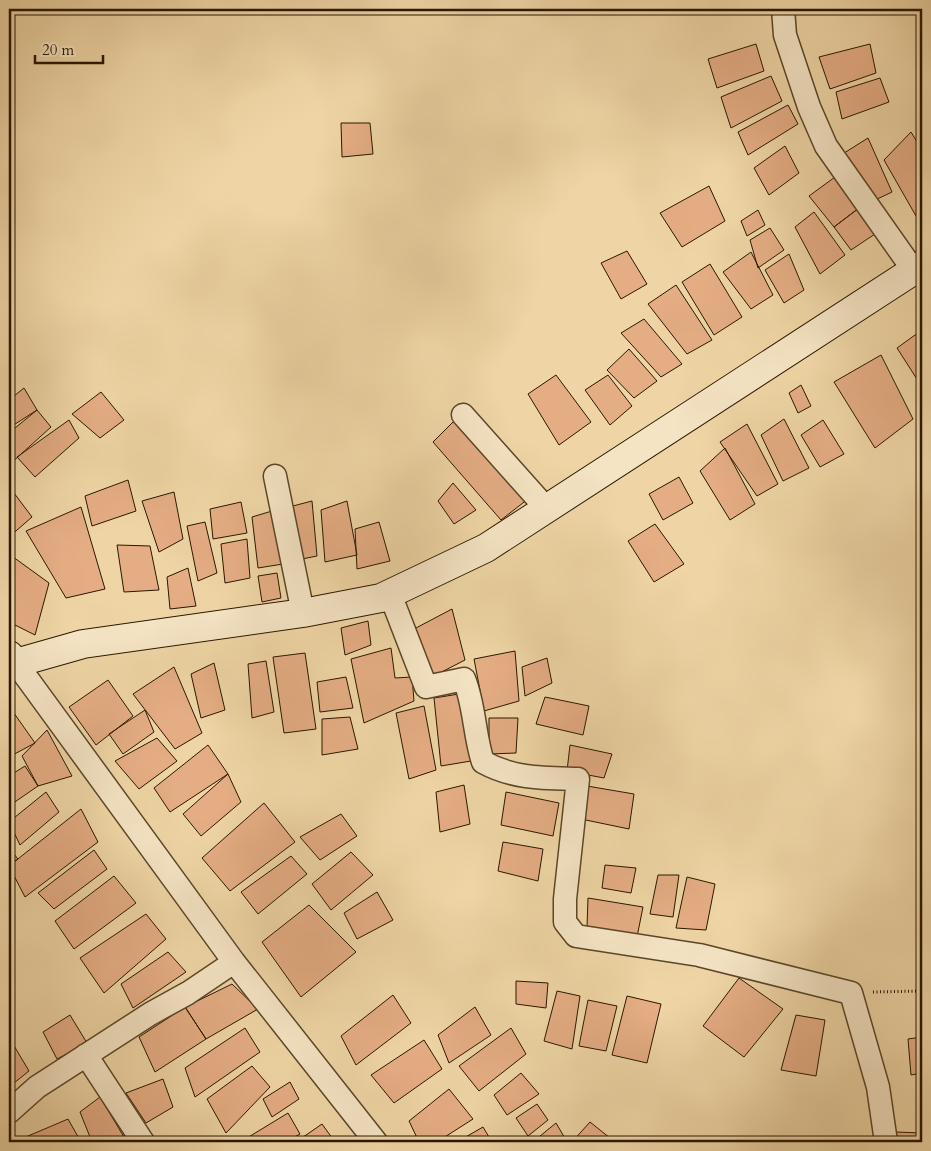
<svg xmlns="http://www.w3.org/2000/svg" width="931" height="1151" viewBox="0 0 931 1151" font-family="Cardo,serif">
  <rect width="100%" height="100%" fill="#efd5a5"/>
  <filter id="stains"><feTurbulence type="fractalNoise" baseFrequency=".004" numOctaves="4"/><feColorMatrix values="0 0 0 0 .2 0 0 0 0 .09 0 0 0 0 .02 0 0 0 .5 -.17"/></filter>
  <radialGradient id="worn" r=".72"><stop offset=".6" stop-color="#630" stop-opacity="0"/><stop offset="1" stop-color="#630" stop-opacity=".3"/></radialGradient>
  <path fill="#e5ad84" stroke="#2a1700" d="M756 44 764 71 717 88 708 59Z
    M870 44 876 73 830 89 819 57Z
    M771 76 782 101 731 128 721 97Z
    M880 78 889 102 842 119 836 92Z
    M788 105 798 124 748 155 738 132Z
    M341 123H370L373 154 342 157Z
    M911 132 922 150V210L916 216 884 160Z
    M868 138 892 192 873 201 841 155Z
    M785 146 799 173 769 195 754 168Z
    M835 177 859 208 834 227 809 196Z
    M709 186 725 221 682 247 660 213Z
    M859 208 875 234 851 250 834 227Z
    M758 210 765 225 747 236 741 221Z
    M814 212 845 255 820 274 795 227Z
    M770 228 784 250 758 268 750 240Z
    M627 251 647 284 621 299 601 263Z
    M751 252 773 295 751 309 723 272Z
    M789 254 804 290 784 303 765 270Z
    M710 264 742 317 714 335 682 282Z
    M676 285 712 340 687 354 648 304Z
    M644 319 682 364 661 377 621 333Z
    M922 330V387L897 348Z
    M629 349 657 381 634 398 607 370Z
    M881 355 913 419 875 448 834 382Z
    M556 375 591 422 559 445 528 394Z
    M608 375 632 406 610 425 585 390Z
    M801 385 811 406 798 413 789 393Z
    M24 388 37 410 9 428V400Z
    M101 392 124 420 100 438 72 414Z
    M37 410 51 427 9 465V433Z
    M784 419 809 468 783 481 761 435Z
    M69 420 79 438 35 477 17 457Z
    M823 420 844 454 820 467 801 435Z
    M454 421 528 499 501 520 433 442Z
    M747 424 778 484 757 496 720 442Z
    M725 448 755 504 730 520 700 471Z
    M679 477 693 503 663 520 649 494Z
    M128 480 136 511 92 526 85 496Z
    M453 483 476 510 454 524 438 501Z
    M174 492 183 539 159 552 142 501Z
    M14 493 32 517 9 537V498Z
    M312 501 317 556 302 559 293 506Z
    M347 501 357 555 325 562 321 510Z
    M241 502 247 533 213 539 210 509Z
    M81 507 105 589 66 598 26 531Z
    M272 511 283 564 258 568 252 517Z
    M205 522 217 573 198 581 187 526Z
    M379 522 390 561 357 569 355 529Z
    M655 524 684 564 654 582 628 541Z
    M247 539 250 578 225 583 221 544Z
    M117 545 150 546 159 590 124 592Z
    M9 554 49 583 35 635 9 622Z
    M188 568 196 606 170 609 167 577Z
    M277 573 281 598 262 602 258 576Z
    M452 609 465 660 428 679 414 629Z
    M368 621 371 645 345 655 341 628Z
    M391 648 395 678 412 677 414 701 364 723 351 659Z
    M515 651 519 701 484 711 474 659Z
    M305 653 316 729 284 733 273 657Z
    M547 658 552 683 525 696 522 667Z
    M266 661 274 712 252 718 248 664Z
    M214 663 225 710 201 718 191 674Z
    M174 667 202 733 175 749 133 694Z
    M346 677 353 708 320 712 317 682Z
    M108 680 133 716 96 745 69 707Z
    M459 694 471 761 441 766 434 698Z
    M545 697 589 706 583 735 536 724Z
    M9 706 35 743 9 757Z
    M424 706 436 770 409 779 396 713Z
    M145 710 154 732 123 754 109 734Z
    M350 717 358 749 322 755V719Z
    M489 718H518L516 753 489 754Z
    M47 730 72 776 38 786 22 756Z
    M157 738 177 761 139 789 115 761Z
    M208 745 228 774 170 812 154 788Z
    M570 745 612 754 604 778 567 771Z
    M25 766 38 786 9 806V776Z
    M228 774 241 802 201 836 183 814Z
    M464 785 470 824 440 832 436 792Z
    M587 786 634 794 629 829 581 819Z
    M46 792 59 812 20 845 9 822Z
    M506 792 559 803 553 836 501 825Z
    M264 803 295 842 230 891 202 858Z
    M81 809 98 842 25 897 9 866Z
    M341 814 357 836 320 860 300 837Z
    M503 842 543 849 538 881 498 871Z
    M9 848 18 859 9 865Z
    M94 850 107 869 54 909 38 893Z
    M351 852 373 875 331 910 312 884Z
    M291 856 307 874 258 914 241 892Z
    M605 865 636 868 631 893 602 888Z
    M658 875H679L673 917 650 914Z
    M114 876 136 903 74 949 55 921Z
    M687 877 715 884 706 930 676 928Z
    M377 892 393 920 357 939 344 913Z
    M588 898 643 907 637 937 587 927Z
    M309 905 356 952 301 997 262 942Z
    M146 914 166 939 104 993 80 958Z
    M168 952 186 972 133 1008 121 984Z
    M739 978 783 1009 744 1057 703 1026Z
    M516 981 548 983 546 1008 516 1004Z
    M232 984 258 1009 206 1039 185 1007Z
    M557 991 580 996 572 1049 544 1041Z
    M393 995 411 1023 356 1065 341 1036Z
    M627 996 661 1004 647 1063 612 1055Z
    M588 1000 617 1006 606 1051 579 1046Z
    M185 1007 206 1039 155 1072 139 1037Z
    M475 1007 491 1035 449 1063 438 1035Z
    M70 1015 87 1043 57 1059 43 1032Z
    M796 1015 825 1020 816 1076 781 1070Z
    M245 1028 260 1052 195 1097 185 1068Z
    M511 1028 526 1054 479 1091 459 1066Z
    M922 1037V1073L911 1075 908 1039Z
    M10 1039 29 1071 9 1087V1040Z
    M424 1040 442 1069 394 1103 371 1075Z
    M252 1066 270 1087 226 1133 207 1099Z
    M521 1073 539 1094 507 1115 494 1095Z
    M163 1079 173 1107 146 1123 126 1093Z
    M290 1082 299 1099 272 1117 263 1099Z
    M449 1089 473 1119 437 1142H419L409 1121Z
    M100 1097 127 1142H92L80 1112Z
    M537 1104 548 1120 528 1136 516 1118Z
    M288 1113 300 1134 286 1142H249L247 1138Z
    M68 1119 81 1142H14Z
    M590 1122 615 1142H572Z
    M556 1123 566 1140 564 1142H535L534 1141Z
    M322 1124 335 1142H296Z
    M483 1127 492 1142H457Z
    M896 1132 922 1133V1142H897Z"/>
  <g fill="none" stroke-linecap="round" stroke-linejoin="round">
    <g stroke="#5b4629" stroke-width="25">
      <path id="street" d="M783 9 785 35 809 107 826 146 914 271
        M463 415 546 508
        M275 476 303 613
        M390 594 426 687 464 679C475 706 474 735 483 762 514 779 544 778 578 779L565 899V922L576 936 699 955 851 993 878 1087 886 1142
        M9 668 16 663 234 962 376 1142
        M86 1055 143 1142
        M9 1112 37 1087 150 1014 188 993 234 962"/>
    </g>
    <g stroke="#2a1700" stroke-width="30">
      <path id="secondary" d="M9 655 16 663 83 644 303 613 381 598 486 548 922 265"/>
    </g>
    <path stroke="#2a1700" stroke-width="3" stroke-dasharray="1 2.5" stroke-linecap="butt" d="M873 992 922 991"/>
    <use href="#street" stroke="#f5e4c4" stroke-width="22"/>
    <use href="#secondary" stroke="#f5e4c4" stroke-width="28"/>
  </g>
  <rect width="931" height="1151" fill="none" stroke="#efd5a5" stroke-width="30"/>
  <rect x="10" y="10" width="911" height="1131" fill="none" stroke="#2a1700" stroke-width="2.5"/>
  <rect x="15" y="15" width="901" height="1121" fill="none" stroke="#2a1700"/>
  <path d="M35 55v8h68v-8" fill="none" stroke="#2a1700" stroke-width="2.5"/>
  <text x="42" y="55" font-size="15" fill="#2a1700" stroke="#f5e4c4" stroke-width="4" paint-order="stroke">20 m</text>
  <rect width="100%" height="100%" filter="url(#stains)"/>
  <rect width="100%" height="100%" fill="url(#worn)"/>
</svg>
